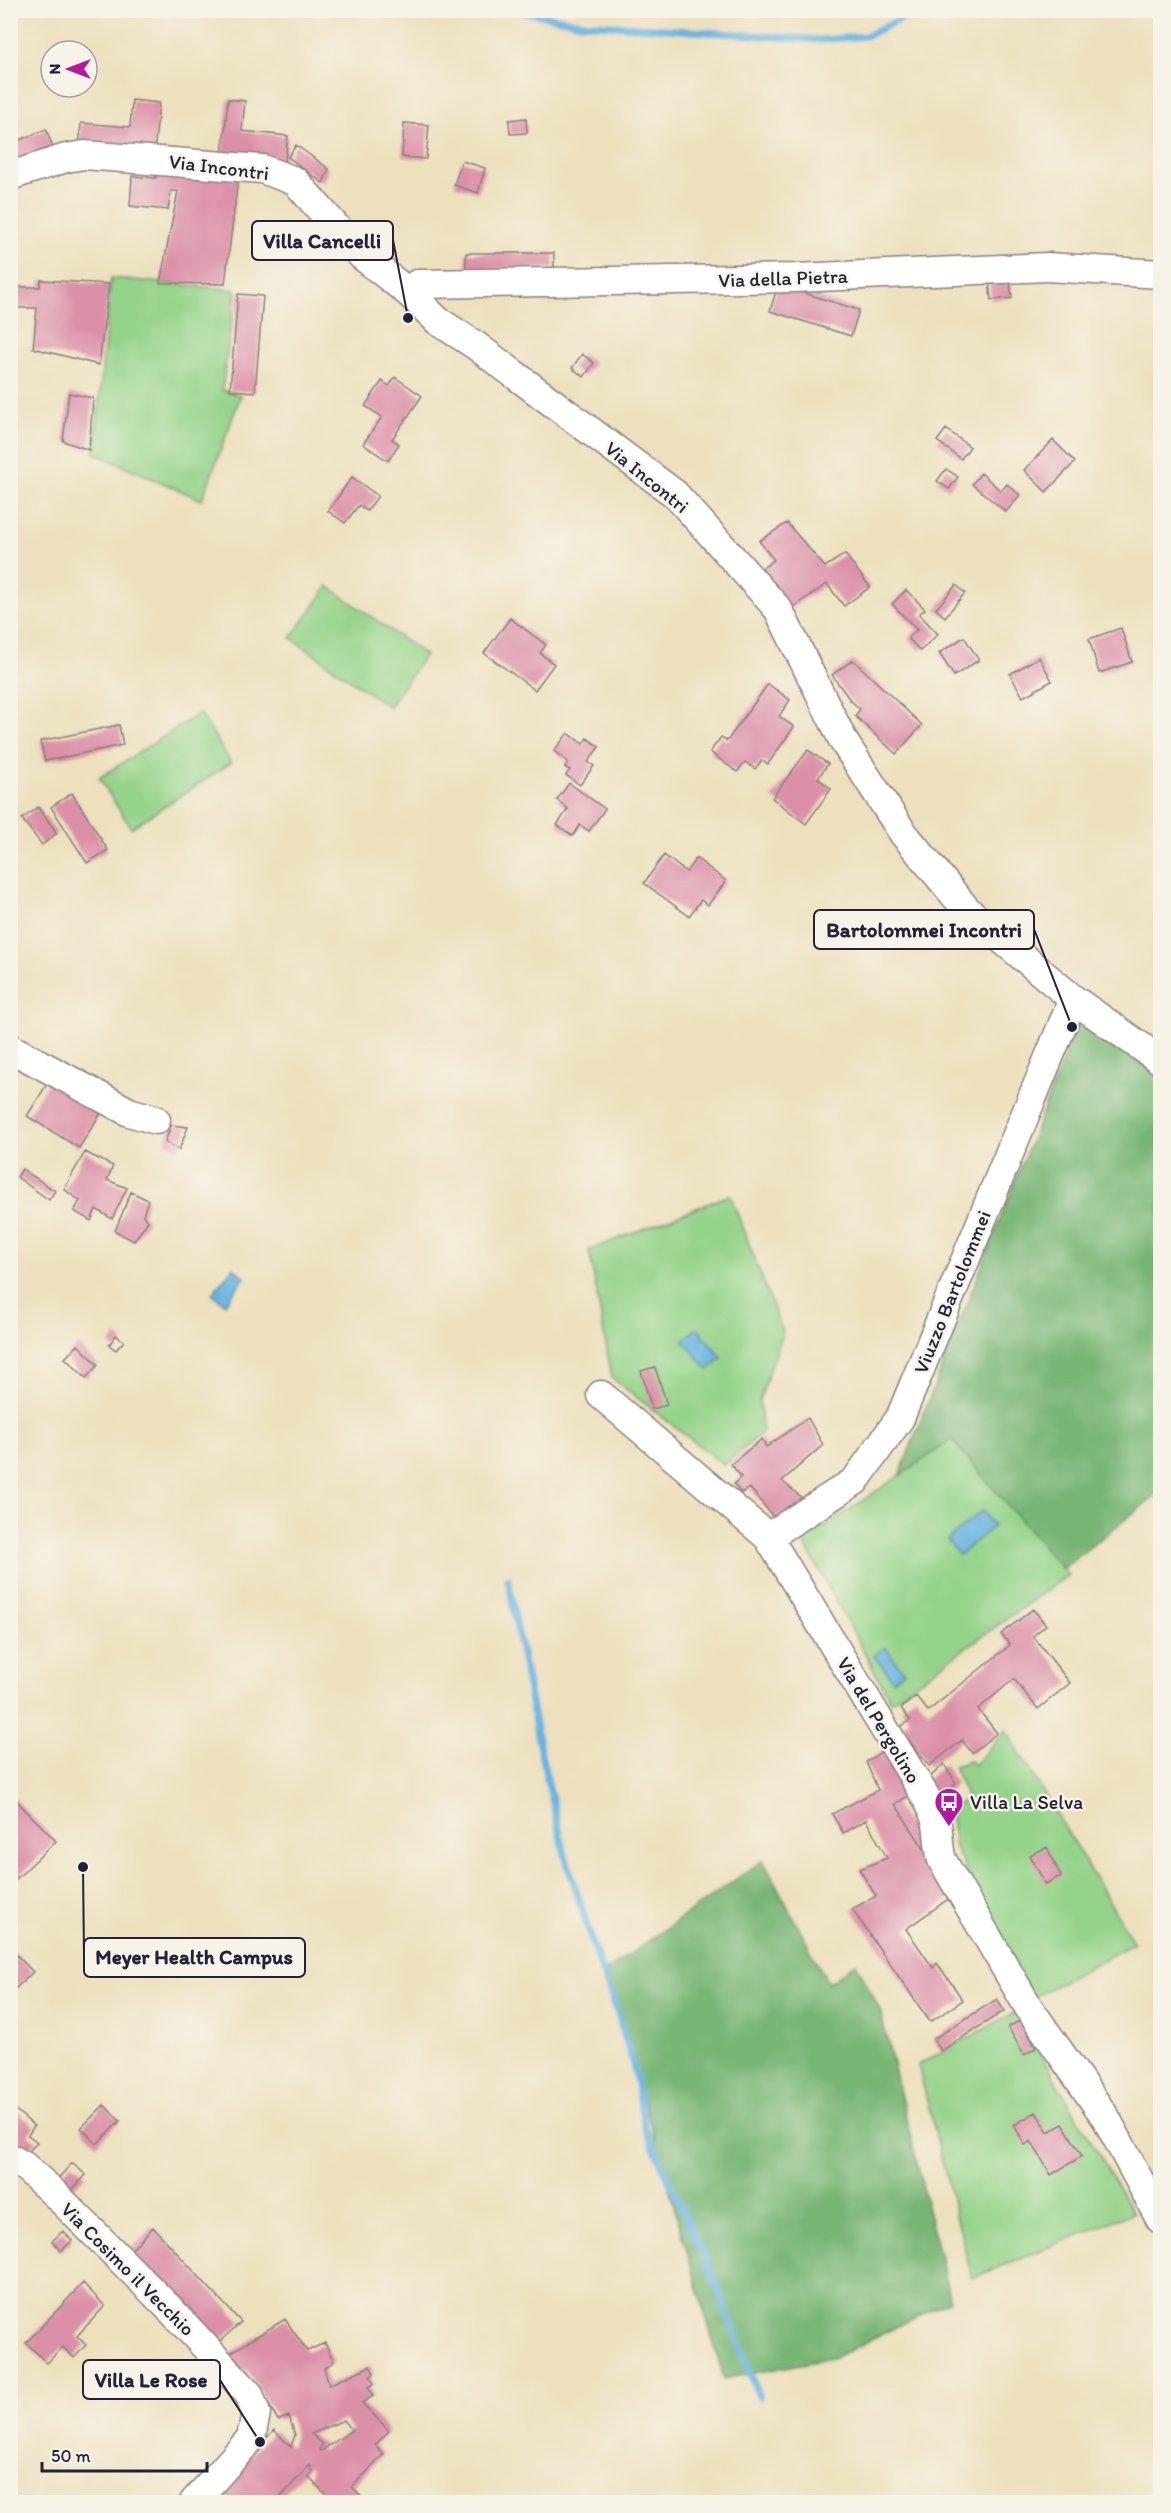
<svg xmlns="http://www.w3.org/2000/svg" width="1171" height="2513" viewBox="0 0 1171 2513" font-family="Itim,sans-serif">
  <rect width="100%" height="100%" fill="#f7f3e8"/>
  <filter id="ink" filterUnits="userSpaceOnUse"><feTurbulence type="fractalNoise" baseFrequency=".0167" numOctaves="2"/><feDisplacementMap in="SourceGraphic" scale="12" xChannelSelector="R" yChannelSelector="G"/><feConvolveMatrix kernelMatrix="1 2 1 2 8 2 1 2 1" color-interpolation-filters="sRGB"/></filter>
  <filter id="wash" filterUnits="userSpaceOnUse"><feTurbulence type="fractalNoise" baseFrequency=".008" numOctaves="4" result="noise"/><feDisplacementMap in="SourceGraphic" scale="24" xChannelSelector="R" yChannelSelector="G"/><feGaussianBlur stdDeviation="1.35" result="paint"/><feColorMatrix in="noise" values="0 0 0 0 0 0 0 0 0 0 0 0 0 0 0 0 0 1.4 0 .05"/><feComposite in="paint" operator="in"/></filter>
  <g filter="url(#wash)">
    <rect width="100%" height="100%" fill="#ece0be"/>
    <path fill="#94d389" stroke="#5b7a62" stroke-width="1.5" d="M111 278 236 290 222 390 241 395 202 500 94 453Z
      M328 586 425 655 389 707 291 638Z
      M200 713 231 763 131 828 99 778Z
      M730 1195 783 1333 759 1401 763 1432 724 1465 612 1378 589 1250Z
      M952 1440 1068 1575 891 1701 803 1541Z
      M1006 1730 1134 1943 1032 1998 955 1848 950 1810 967 1798 953 1766 970 1761 974 1765Z
      M1016 2012 1133 2213 972 2278 918 2065Z"/>
    <path fill="#77b575" stroke="#4c6c58" stroke-width="1.5" d="M1077 1024 1160 1075V1492L1062 1569 952 1440 899 1476Z
      M763 1860 828 1983 856 1963 880 2010 950 2300 836 2357 724 2379 606 1971Z"/>
    <path fill="#67b3e0" stroke="#446a8e" stroke-width="1.5" d="M233 1267 245 1277 225 1304 212 1294Z
      M697 1328 722 1358 708 1370 683 1340Z
      M982 1511 994 1526 959 1555 947 1540Z
      M885 1647 904 1672 893 1680 874 1656Z"/>
    <g fill="none" stroke-linecap="round" stroke-linejoin="round">
      <path stroke="#67b3e0" stroke-width="7" d="M513 10 581 23 820 40 866 36 903 18 909 10
        M508 1579 539 1745 565 1855 597 1957 618 2013 635 2072 645 2128 715 2281 759 2397"/>
    </g>
    <g id="blocks">
      <path fill="#dc90a8" fill-rule="evenodd" d="M228 99 245 101 242 131 288 136 285 161 222 155Z
        M132 100 159 103 154 155 79 148 81 123 130 127Z
        M526 118 527 133 510 134 509 120Z
        M404 123 429 125 426 159 402 157Z
        M46 129 53 148 10 165V144Z
        M296 145 329 169 323 183 288 157Z
        M462 161 485 168 478 193 454 185Z
        M157 171 238 179 225 284 160 283 178 191H171L168 210 130 206 132 176 156 178Z
        M466 253H554V268L466 269Z
        M1010 279 1012 298 991 300 989 281Z
        M41 280 109 284 99 365 33 348 37 308H10L12 287H40Z
        M778 285 859 310 851 336 770 311Z
        M238 294 263 296 255 392 230 390Z
        M582 354 594 363 584 377 572 368Z
        M395 377 422 396 392 439 399 444 388 461 363 444 382 417 365 406 382 381 389 386Z
        M69 393 93 398 89 450 63 441Z
        M946 429 970 447 961 459 937 441Z
        M1053 440 1075 462 1046 492 1024 470Z
        M946 469 958 477 949 489 937 481Z
        M981 473 1001 491 1007 484 1020 495 1006 512 972 484Z
        M352 477 378 496 367 511 359 505 345 523 328 511Z
        M787 523 825 567 845 554 870 587 844 606 827 584 787 611 761 569 774 560 759 541Z
        M956 585 965 593 945 617 936 609Z
        M906 590 925 609 919 614 938 634 920 651 908 638 917 630 892 604Z
        M510 618 546 645 540 653 554 664 535 690 484 653Z
        M1121 628 1132 662 1099 673 1089 639Z
        M964 637 979 660 954 676 939 653Z
        M1039 657 1052 681 1023 697 1010 674Z
        M853 660 922 725 896 754 855 716 860 709 850 700 832 675Z
        M768 684 790 700 779 716 794 727 768 764 762 760 755 769 745 762 737 772 710 752 721 737 727 741Z
        M119 725 123 745 45 761 40 741Z
        M568 733 583 744 587 738 599 747 588 762 594 766 580 785 566 775 570 770 565 767 568 762 554 751Z
        M808 750 828 764 818 778 831 789 806 824 772 798Z
        M569 783 605 809 589 831 580 825 573 836 557 825 568 809 557 800Z
        M72 793 108 850 87 863 51 807Z
        M38 807 57 833 42 845 22 819Z
        M664 855 686 872 696 858 726 881 708 905 701 900 689 916 644 883Z
        M52 1076 104 1108 79 1148 27 1116Z
        M171 1125 188 1127 179 1150 165 1142Z
        M85 1152 113 1166 107 1180 127 1188 112 1219 96 1209 91 1221 74 1211 80 1201 64 1189Z
        M22 1169 55 1191 49 1200 17 1177Z
        M131 1192 148 1200 143 1215 148 1221 134 1241 115 1231Z
        M116 1335 124 1341 116 1350 109 1345Z
        M78 1345 98 1365 86 1378 65 1358Z
        M655 1367 667 1405 652 1409 641 1371Z
        M808 1418 823 1445 782 1481 808 1503 775 1519 750 1488 741 1493 734 1484 741 1477 731 1464 762 1439 766 1447Z
        M1033 1609 1046 1625 1033 1636 1070 1683 1038 1709 1014 1679 978 1709 997 1733 972 1753 962 1740 929 1766 899 1728 910 1720 901 1708 916 1696 928 1711 1010 1645 1001 1634Z
        M890 1746 915 1792 895 1804 954 1895 906 1929 933 1968 937 1963 963 2000 930 2022 852 1909 876 1896 859 1869 887 1858 866 1820 843 1833 832 1814 878 1790 866 1762Z
        M944 1764 956 1783 938 1802 925 1782Z
        M10 1794 56 1841 10 1885Z
        M1047 1847 1061 1876 1045 1884 1030 1855Z
        M10 1948 33 1972 10 1994Z
        M997 1999 1004 2011 941 2051 933 2039Z
        M1021 2020 1036 2048 1024 2055 1008 2027Z
        M10 2105 34 2126 28 2135 37 2142 24 2157 10 2148Z
        M104 2105 120 2121 97 2144 81 2128Z
        M1036 2112 1048 2132 1063 2124 1082 2156 1051 2175 1031 2141 1025 2145 1014 2125Z
        M72 2163 86 2175 67 2195 54 2183Z
        M153 2227 241 2322 215 2346 129 2252Z
        M63 2231 72 2241 61 2251 52 2241Z
        M83 2283 105 2306 77 2336 86 2345 74 2358 63 2347 47 2363 26 2343Z
        M285 2319 307 2351 325 2343 334 2362 324 2368 329 2385 370 2366 374 2374 370 2377 374 2384 368 2387 373 2396 362 2403 389 2431 375 2445 384 2454 352 2487 366 2502H334L308 2477 312 2472 310 2465 276 2502H206L274 2430 291 2447 295 2435 289 2416 278 2420 247 2369 241 2374 230 2353ZM344 2420 352 2430 321 2451 319 2450 323 2444 311 2434Z"/>
    </g>
  </g>
  <g filter="url(#ink)">
    <use href="#blocks" fill-opacity="0" stroke="#87817c" stroke-width="1.5"/>
    <g fill="none" stroke-linecap="round" stroke-linejoin="round">
      <g stroke="#87817c" stroke-width="31">
        <path id="minor" d="M10 176 66 158 84 155 262 169 295 181 361 255 409 293 438 321 475 345 675 494 778 609 844 742 903 833 967 910 1073 999 1160 1060
          M409 293 417 284 795 278 1047 267 1160 274
          M10 1048 129 1112 156 1120
          M601 1395 768 1537 927 1799C932 1809 937 1819 938 1831 939 1841 939 1850 942 1860L1029 2008 1106 2118 1160 2219
          M768 1537 855 1481 900 1418 1073 999
          M10 2158 24 2166 55 2194 170 2309 249 2394 256 2413 251 2438 194 2502"/>
      </g>
      <use href="#minor" stroke="#fff" stroke-width="28"/>
    </g>
  </g>
  <defs>
    <g id="bus-pin" transform="scale(1.5)"><path d="M0 17L-7.5 6A9.5 9.5 0 1 1 7.5 6Z" fill="#b5179e" stroke="#f7f3e8"/><path d="M-5-6H5V4H4V6H2V4H-2V6H-4V4H-5ZM-3.5-4V0h7V-4ZM-3.5 1.2v1.5H-2V1.2ZM2 1.2v1.5H3.5V1.2Z" fill="#fff"/></g>
  </defs>
  <g fill-rule="evenodd">
    <use href="#bus-pin" x="949" y="1802"/>
  </g>
  <g text-anchor="middle" stroke-width="5" stroke-linejoin="round" paint-order="stroke">
    <g font-size="20" fill="#22223b" stroke="#f7f3e8">
      <text transform="translate(219 167) rotate(7)" y="7">Via Incontri</text>
      <text transform="translate(783 278) rotate(-2)" y="7">Via della Pietra</text>
      <text transform="translate(647 477) rotate(39)" y="7">Via Incontri</text>
      <text transform="translate(952 1292) rotate(-68)" y="7">Viuzzo Bartolommei</text>
      <text transform="translate(879 1720) rotate(59)" y="7">Via del Pergolino</text>
      <text transform="translate(128 2269) rotate(45)" y="7">Via Cosimo il Vecchio</text>
    </g>
    <g font-size="20" fill="#22223b" stroke="#f7f3e8" text-anchor="start">
      <text x="970" y="1809">Villa La Selva</text>
    </g>
  </g>
  <path fill="none" stroke="#22223b" stroke-width="2" d="M408 318L393 240M1072 1027L1034 929M83 1867L84 1957M260 2442L220 2380"/>
  <g fill="#22223b" stroke="#f7f3e8" stroke-width="2">
    <circle cx="408" cy="318" r="6"/>
    <circle cx="1072" cy="1027" r="6"/>
    <circle cx="83" cy="1867" r="6"/>
    <circle cx="260" cy="2442" r="6"/>
  </g>
  <g fill="#f7f3e8" stroke="#22223b" stroke-width="2">
    <rect x="252" y="221" width="141" height="39" rx="6"/>
    <rect x="814" y="910" width="220" height="39" rx="6"/>
    <rect x="84" y="1938" width="221" height="39" rx="6"/>
    <rect x="83" y="2360" width="137" height="39" rx="6"/>
  </g>
  <g font-size="21" text-anchor="middle" font-weight="bold" fill="#22223b">
    <text x="322" y="248">Villa Cancelli</text>
    <text x="924" y="937">Bartolommei Incontri</text>
    <text x="194" y="1964">Meyer Health Campus</text>
    <text x="151" y="2387">Villa Le Rose</text>
  </g>
  <rect width="1171" height="2513" fill="none" stroke="#f7f3e8" stroke-width="36"/>
  <g transform="translate(69 69) rotate(270)"><circle r="28" fill="#f7f3e8" stroke="#a29fa3" stroke-width="1.5"/>
  <path d="M0-4.5L10 22L0 15L-10 22Z" fill="#b5179e"/>
  <text y="-9" font-size="16" font-weight="bold" text-anchor="middle" fill="#22223b">N</text>
  </g>
  <path d="M42 2462v9h165v-9" fill="none" stroke="#22223b" stroke-width="3"/>
  <text x="51" y="2462" font-size="18" fill="#22223b" stroke="#f7f3e8" stroke-width="4.5" paint-order="stroke">50 m</text>
</svg>
